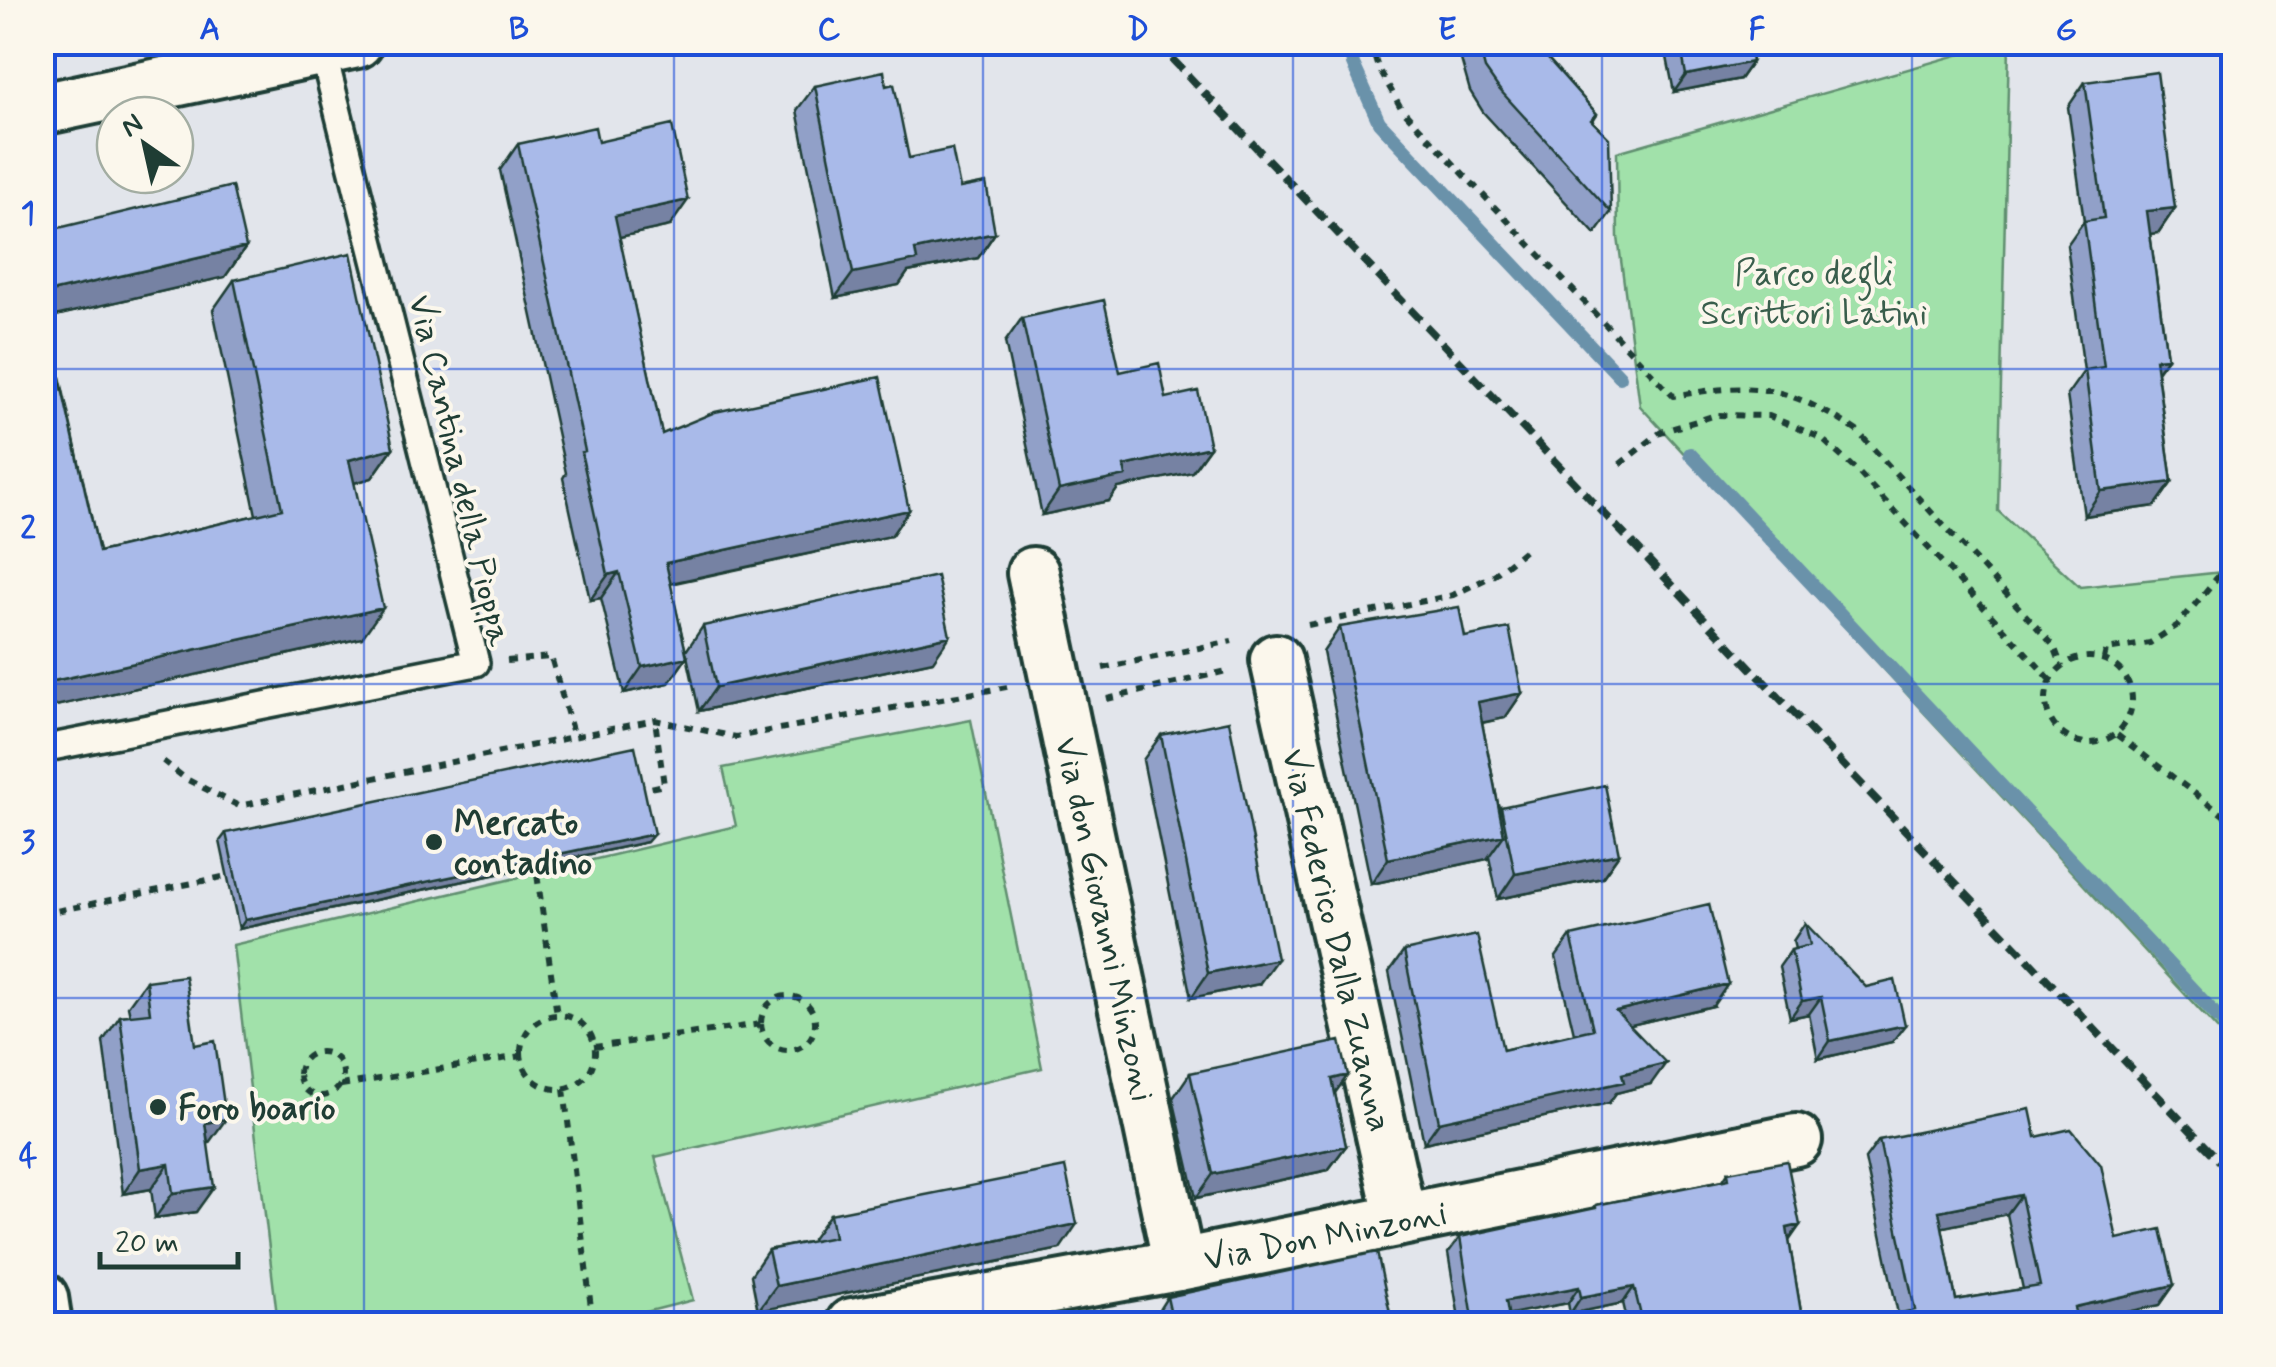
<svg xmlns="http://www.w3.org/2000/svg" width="2276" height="1367" viewBox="0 0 2276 1367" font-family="Mynerve,sans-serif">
  <rect width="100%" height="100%" fill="#e2e5eb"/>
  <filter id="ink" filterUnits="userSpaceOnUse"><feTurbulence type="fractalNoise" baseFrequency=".01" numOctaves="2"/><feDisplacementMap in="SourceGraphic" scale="20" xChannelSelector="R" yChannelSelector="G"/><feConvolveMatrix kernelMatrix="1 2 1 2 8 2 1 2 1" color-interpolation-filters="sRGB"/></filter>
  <g filter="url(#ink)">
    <path fill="#a1e1aa" stroke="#608f6f" stroke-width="2.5" d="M2003 42 2009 43 1998 511 2080 587 2233 571V1046L1640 406 1618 237 1617 152Z
      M971 720 1042 1068 655 1157 693 1300 599 1324H506L503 1318 466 1324H278L233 945 736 826 723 768Z"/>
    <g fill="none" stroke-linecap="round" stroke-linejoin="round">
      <path stroke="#6b92aa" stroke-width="14" d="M1349 42 1353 64 1379 122 1620 377
        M1690 454 2234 1034"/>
      <g stroke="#1f3d34" stroke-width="32">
        <path id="lane" d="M42 749 476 663 321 44"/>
      </g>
      <g stroke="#1f3d34" stroke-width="58">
        <path id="street" d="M42 109 357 42
          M1033 573 1179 1265
          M1276 660 1401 1220
          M42 1298 46 1324
          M852 1324 1179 1265 1796 1140"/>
      </g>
      <path stroke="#1f3d34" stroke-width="6" stroke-dasharray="8 8" stroke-linecap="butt" d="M1370 42 1377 65 1401 108 1673 396C1755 382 1785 384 1857 431L2054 646 2062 667
        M1620 464 1661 432 1716 415 1769 416 1821 438 1858 472 2051 680
        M1308 625 1453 595 1494 575 1525 550
        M2046 700a43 43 0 1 1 86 0a43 43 0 1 1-86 0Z
        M2104 659 2106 650 2150 643 2178 625 2225 568 2232 541 2227 517 2234 516
        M507 661 551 657 574 737
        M1103 668 1232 641
        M1107 699 1231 670
        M2117 735 2234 823
        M163 761 186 779 239 806 655 720 736 737 1012 686
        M636 791 664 785 655 720
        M535 860 557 1015
        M42 914 232 875
        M761 1023a27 27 0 1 1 54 0a27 27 0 1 1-54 0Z
        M521 1052a37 37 0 1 1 74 0a37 37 0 1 1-74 0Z
        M594 1047 761 1024
        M299 1074a22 22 0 1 1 44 0a22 22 0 1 1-44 0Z
        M341 1085 521 1056
        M564 1089 593 1324"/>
      <use href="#lane" stroke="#fbf7ec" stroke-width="25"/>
      <use href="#street" stroke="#fbf7ec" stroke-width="50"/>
      <path stroke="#1f3d34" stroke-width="8" stroke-dasharray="15 8" stroke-linecap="butt" d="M1156 42 2234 1176"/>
    </g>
    <path fill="#91a0c8" stroke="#1f3d34" stroke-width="2.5" fill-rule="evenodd" d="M1456 42H1550L1543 53 1597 114 1592 122 1611 212 1595 234 1483 112 1470 91Z
      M1664 42H1749L1752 62 1740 79 1674 92Z
      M2085 82 2175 208 2158 233 2150 234 2167 358 2157 372 2172 482 2155 506 2084 516 2067 395 2084 371 2067 245 2084 221 2068 107Z
      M815 86H886L909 158 960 188 995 233 978 258 908 272 899 285 835 298 797 110Z
      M598 142 670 226 619 237 662 434 909 510 891 536 670 584 687 657 669 683 624 693 601 598 590 600 563 478 566 473 500 170 518 144Z
      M42 232 246 247 225 277 47 318 99 552 256 515 213 310 234 280 393 448 372 478 354 483 362 638 42 709Z
      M1022 318 1166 398 1210 447 1192 472 1118 488 1109 501 1042 515 1005 342Z
      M703 626 933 661 699 711 686 651Z
      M1340 627 1465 637 1522 693 1505 718 1482 723 1499 809 1501 807 1619 854 1602 878 1498 899 1489 857 1487 859 1371 884 1323 652Z
      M1161 735 1259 984 1191 998 1143 760Z
      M226 833 647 842 239 929 220 841Z
      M1805 923 1892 1042 1818 1059 1809 1014 1790 1018 1779 967 1791 950 1795 949 1793 941Z
      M1571 936 1713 1006 1630 1025 1651 1084 1616 1093 1609 1103 1424 1143 1389 972 1404 951 1503 1050 1574 1033 1556 957Z
      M146 981 208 1144 196 1212 155 1218 151 1189 123 1194 103 1041 120 1016 130 1015 128 1006Z
      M1190 1073 1335 1094 1346 1146 1328 1170 1196 1198 1173 1098Z
      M2036 1137 2117 1239 2174 1285 2160 1305 2078 1323V1324H1889L1898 1314 1865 1159 1879 1140ZM2007 1214 2023 1289 1956 1300 1942 1227Z
      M1728 1172 1800 1225 1789 1241 1803 1324H1628L1623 1303 1570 1314 1568 1303 1508 1314 1510 1324H1460L1448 1253 1460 1237 1593 1209 1596 1205 1723 1180Z
      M830 1214 1060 1249 758 1311 751 1275 768 1250 813 1241 812 1239Z
      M1167 1297 1383 1324H1159L1157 1313Z"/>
    <path fill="#7682a3" stroke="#1f3d34" stroke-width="2.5" d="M1525 42H1550L1543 53Z
      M1752 62 1740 79 1674 92 1686 75Z
      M688 200 670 226 597 242 615 216Z
      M2175 208 2158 233 2129 236 2147 211Z
      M995 233 978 258 908 272 899 285 835 298 853 273 915 250Z
      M246 247 225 277 42 319V294Z
      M2167 358 2149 382 2155 359Z
      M1210 447 1192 472 1118 488 1109 501 1042 515 1059 490 1124 466Z
      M393 448 372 478 328 490 349 460Z
      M2172 482 2155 506 2084 516 2101 491Z
      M909 510 891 536 648 588 666 563Z
      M619 572 601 598 590 600 608 575Z
      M383 608 362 638 42 709V691L49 682Z
      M950 636 933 661 699 711 716 687Z
      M687 657 669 683 624 693 642 667Z
      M1522 693 1505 718 1461 727 1478 702Z
      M654 834 647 842 239 929 245 920Z
      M1504 835 1487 859 1371 884 1388 859Z
      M1619 854 1602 878 1498 899 1515 874Z
      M1277 959 1259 984 1191 998 1208 973Z
      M1728 984 1713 1006 1601 1032 1616 1011Z
      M1821 997 1809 1014 1790 1018 1802 1001Z
      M1905 1025 1892 1042 1818 1059 1830 1041Z
      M1666 1063 1651 1084 1616 1093 1609 1103 1424 1143 1439 1122Z
      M1348 1075 1330 1100 1332 1079Z
      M226 1119 208 1144 205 1123Z
      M1346 1146 1328 1170 1196 1198 1213 1174Z
      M169 1164 151 1189 123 1194 140 1169Z
      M214 1187 196 1212 155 1218 173 1193Z
      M2021 1195 2007 1214 1925 1231 1939 1211Z
      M1077 1224 1060 1249 758 1311 776 1286Z
      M1800 1225 1788 1241 1787 1228Z
      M2174 1285 2160 1305 2071 1324 2075 1307Z
      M1579 1287 1568 1303 1495 1317 1506 1301Z
      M1634 1287 1623 1303 1570 1314 1581 1297Z
      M1390 1313 1383 1324H1338Z"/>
    <path fill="#a9bae9" stroke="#1f3d34" stroke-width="2.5" fill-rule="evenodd" d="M1478 42H1533L1597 114 1591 120 1609 138 1611 212 1499 89 1485 69Z
      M1680 42H1749L1752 62 1686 75Z
      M884 71 886 86 894 84 909 158 952 149 960 188 986 183 995 233 915 250 917 260 853 273 815 86Z
      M2157 72 2175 208 2147 211 2167 358 2155 359 2172 482 2101 491 2085 370 2104 367 2084 221 2104 218 2085 82Z
      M672 125 688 200 615 216 662 434 715 412 880 377 909 510 666 563 687 657 642 667 619 572 608 575 581 452 585 451 518 144 595 127 598 142Z
      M232 186 246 247 42 294V232Z
      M351 253 393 448 349 460 383 608 49 682 42 643V300L99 552 282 509 234 280Z
      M1104 300 1120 372 1159 363 1166 398 1198 391 1210 447 1124 466 1126 476 1059 490 1022 318Z
      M937 576 950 636 716 687 703 626Z
      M1459 607 1465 637 1509 628 1522 693 1478 702 1504 835 1388 859 1340 627Z
      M1229 721 1277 959 1208 973 1161 735Z
      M635 746 654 834 245 920 226 833Z
      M1605 785 1619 854 1515 874 1501 807Z
      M1709 904 1728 984 1616 1011 1666 1063 1622 1074 1624 1082 1439 1122 1404 951 1477 935 1503 1050 1593 1029 1571 936Z
      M1805 923 1866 987 1895 980 1905 1025 1830 1041 1821 997 1802 1001 1791 950 1810 945Z
      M185 976 195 1045 215 1041 226 1119 205 1123 214 1187 173 1193 169 1164 140 1169 120 1016 150 1013 146 981Z
      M1340 1041 1348 1075 1332 1079 1346 1146 1213 1174 1190 1073Z
      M2030 1109 2036 1137 2071 1129 2101 1165 2117 1239 2161 1229 2174 1285 2075 1307 2078 1324H1898L1896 1314 1915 1310 1879 1140ZM2021 1195 2040 1286 1956 1300 1939 1211Z
      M1787 1161 1800 1225 1787 1228 1803 1324H1643L1634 1287 1581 1297 1579 1287 1506 1301 1510 1324H1474L1460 1237 1596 1208V1205L1729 1179 1728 1172Z
      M1065 1167 1077 1224 776 1286 768 1250 834 1237 830 1214Z
      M1377 1252 1390 1313 1338 1324H1173L1167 1297Z"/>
  </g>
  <path fill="none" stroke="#1d4ed8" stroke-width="2.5" stroke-opacity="0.55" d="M364 42V1324M674 42V1324M983 42V1324M1293 42V1324M1602 42V1324M1912 42V1324M42 369H2234M42 684H2234M42 998H2234"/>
  <g fill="#1f3d34" stroke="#fbf7ec" stroke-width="4">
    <circle cx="434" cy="842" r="10"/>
    <circle cx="158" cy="1107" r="10"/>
  </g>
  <g text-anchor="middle" stroke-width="8" stroke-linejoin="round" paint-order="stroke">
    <g font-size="35" fill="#395e4c" stroke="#fbf7ec">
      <text x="1814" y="284">Parco degli<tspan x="1814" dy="40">Scrittori Latini</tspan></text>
    </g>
    <g font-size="35" fill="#1f3d34" stroke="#fbf7ec">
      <text transform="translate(461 470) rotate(77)" y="12">Via Cantina della Pioppa</text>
      <text transform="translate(1106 919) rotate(78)" y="12">Via don Giovanni Minzoni</text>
      <text transform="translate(1338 940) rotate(77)" y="12">Via Federico Dalla Zuanna</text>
      <text transform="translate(1325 1235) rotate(-11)" y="12">Via Don Minzoni</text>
    </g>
    <g font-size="35" font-weight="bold" fill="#1f3d34" stroke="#fbf7ec" text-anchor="start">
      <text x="454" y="834">Mercato<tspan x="454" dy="40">contadino</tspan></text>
      <text x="178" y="1119">Foro boario</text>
    </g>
  </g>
  <rect width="2276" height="1367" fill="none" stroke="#fbf7ec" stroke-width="110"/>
  <g transform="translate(145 145) rotate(326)"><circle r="48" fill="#fbf7ec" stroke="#a3ada2" stroke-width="2.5"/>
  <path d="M0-8L18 38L0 25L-18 38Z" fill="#1f3d34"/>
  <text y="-15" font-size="28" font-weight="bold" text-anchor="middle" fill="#1f3d34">N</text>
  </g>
  <path d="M100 1252v15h138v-15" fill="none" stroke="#1f3d34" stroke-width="5"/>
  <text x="115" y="1252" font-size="30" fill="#1f3d34" stroke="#fbf7ec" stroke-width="8" paint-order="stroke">20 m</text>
  <rect x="55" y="55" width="2166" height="1257" fill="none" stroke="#1d4ed8" stroke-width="4"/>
  <g font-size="32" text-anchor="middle" font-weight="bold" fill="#1d4ed8">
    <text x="210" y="39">A</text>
    <text x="519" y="39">B</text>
    <text x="829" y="39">C</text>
    <text x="1138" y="39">D</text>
    <text x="1447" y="39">E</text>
    <text x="1757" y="39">F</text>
    <text x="2066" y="39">G</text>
    <text x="28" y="223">1</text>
    <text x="28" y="538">2</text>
    <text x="28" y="852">3</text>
    <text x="28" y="1166">4</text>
  </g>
</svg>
